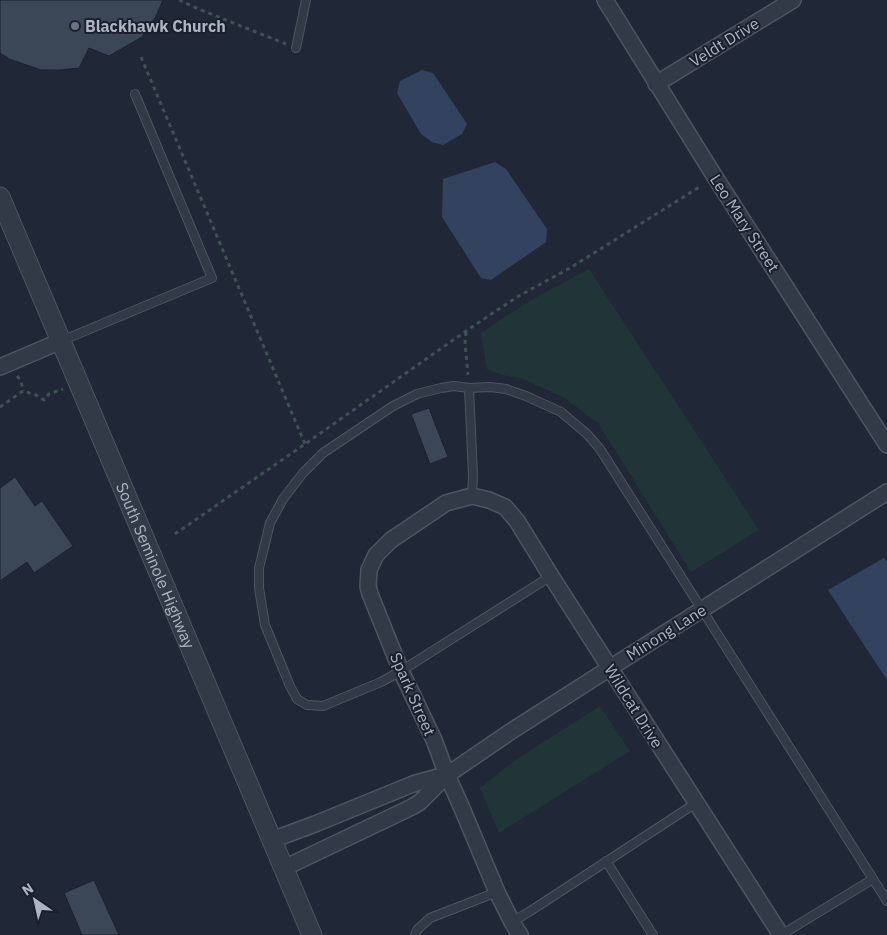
<svg xmlns="http://www.w3.org/2000/svg" width="887" height="935" viewBox="0 0 887 935" font-family="'IBM Plex Sans',sans-serif">
  <rect width="100%" height="100%" fill="#202837"/>
  <path fill="#213438" d="M589 269 759 530 691 572 598 423 563 397 523 379 503 375 487 369 481 333 531 300Z
    M600 706 630 751 499 833 480 788 514 761Z"/>
  <path fill="#33435f" d="M422 70 433 73 467 124 462 134 443 145 432 142 421 134 397 93 400 81Z
    M495 162 506 169 547 229 546 242 491 280 481 278 442 217 443 179Z
    M884 558 887 562V680L828 590Z"/>
  <path fill="#3b4657" stroke="#1b212e" d="M0 0H163L156 16 142 37 109 56 89 48 79 68 60 70H41L9 59 0 53Z
    M429 408 448 457 430 464 411 414Z
    M15 477 35 506 42 501 73 546 34 573 27 562 0 581V488Z
    M94 880 119 935H82L64 893Z"/>
  <g fill="none" stroke-linecap="round" stroke-linejoin="round">
    <g stroke="#4d5562" stroke-width="10">
      <path id="service" d="M296 48 306 0
        M61 341 212 278 135 94
        M469 388 473 475 472 496
        M551 576 401 671 381 682 323 706 307 705 297 699 290 686 265 625 259 588V568L270 523 283 499 303 473 323 453 393 406 417 394 441 388 454 386 469 388 490 387 506 389 526 396 561 412 587 434 600 449 887 901
        M606 861 653 935
        M512 922 532 910 696 803
        M415 935 417 930 430 918 497 892
        M781 935 873 879"/>
    </g>
    <g stroke="#4d5562" stroke-width="18">
      <path id="minor" d="M605 0 715 177 887 445
        M656 84 793 0
        M0 367 61 341
        M272 840 315 824 413 784 445 775
        M284 868 412 807 420 802 447 775 510 732 610 668 887 492
        M520 935 512 922 497 892 461 806 447 775 434 740 401 671 370 594 368 586 369 570 376 555 391 540 446 503 472 496 489 500 505 507 517 521 551 576 781 935"/>
    </g>
    <g stroke="#4d5562" stroke-width="21">
      <g id="tertiary">
        <path id="s1" d="M0 197 312 935"/>
      </g>
    </g>
    <path stroke="#3f5155" stroke-width="3" stroke-dasharray="4 4" stroke-linecap="butt" d="M179 0 201 10 286 44
      M141 57 305 444
      M466 332 465 343 468 375
      M17 376 21 381 23 391
      M0 407 23 391 36 395 44 400 49 394 63 389
      M175 534 305 444 466 331 517 297 570 268 701 186"/>
    <use href="#service" stroke="#333a47" stroke-width="8"/>
    <use href="#minor" stroke="#333a47" stroke-width="15"/>
    <use href="#tertiary" stroke="#333a47" stroke-width="19"/>
  </g>
  <circle fill="#6b7280" stroke="#191f2c" stroke-width="2" cx="75" cy="26" r="5"/>
  <g text-anchor="middle" stroke-width="4" stroke-linejoin="round" paint-order="stroke">
    <g font-size="16" font-weight="bold" fill="#adb5c4" stroke="#191f2c" text-anchor="start">
      <text x="85" y="32">Blackhawk Church</text>
    </g>
    <g font-size="16" fill="#adb5c4" stroke="#191f2c">
      <text transform="translate(724 42) rotate(-32)" y="6">Veldt Drive</text>
      <text transform="translate(745 223) rotate(57)" y="6">Leo Mary Street</text>
      <text dy="6" stroke="none"><textPath href="#s1" startOffset="400">South Seminole Highway</textPath></text>
      <text transform="translate(666 632) rotate(-32)" y="6">Minong Lane</text>
      <text transform="translate(413 694) rotate(66)" y="6">Spark Street</text>
      <text transform="translate(634 706) rotate(58)" y="6">Wildcat Drive</text>
    </g>
  </g>
  <g transform="translate(35 900) rotate(326)" stroke="#191f2c" stroke-width="4" paint-order="stroke">
  <path d="M0-4L9 19L0 12L-9 19Z" fill="#adb5c4"/>
  <text y="-8" font-size="14" font-weight="bold" text-anchor="middle" fill="#adb5c4">N</text>
  </g>
</svg>
